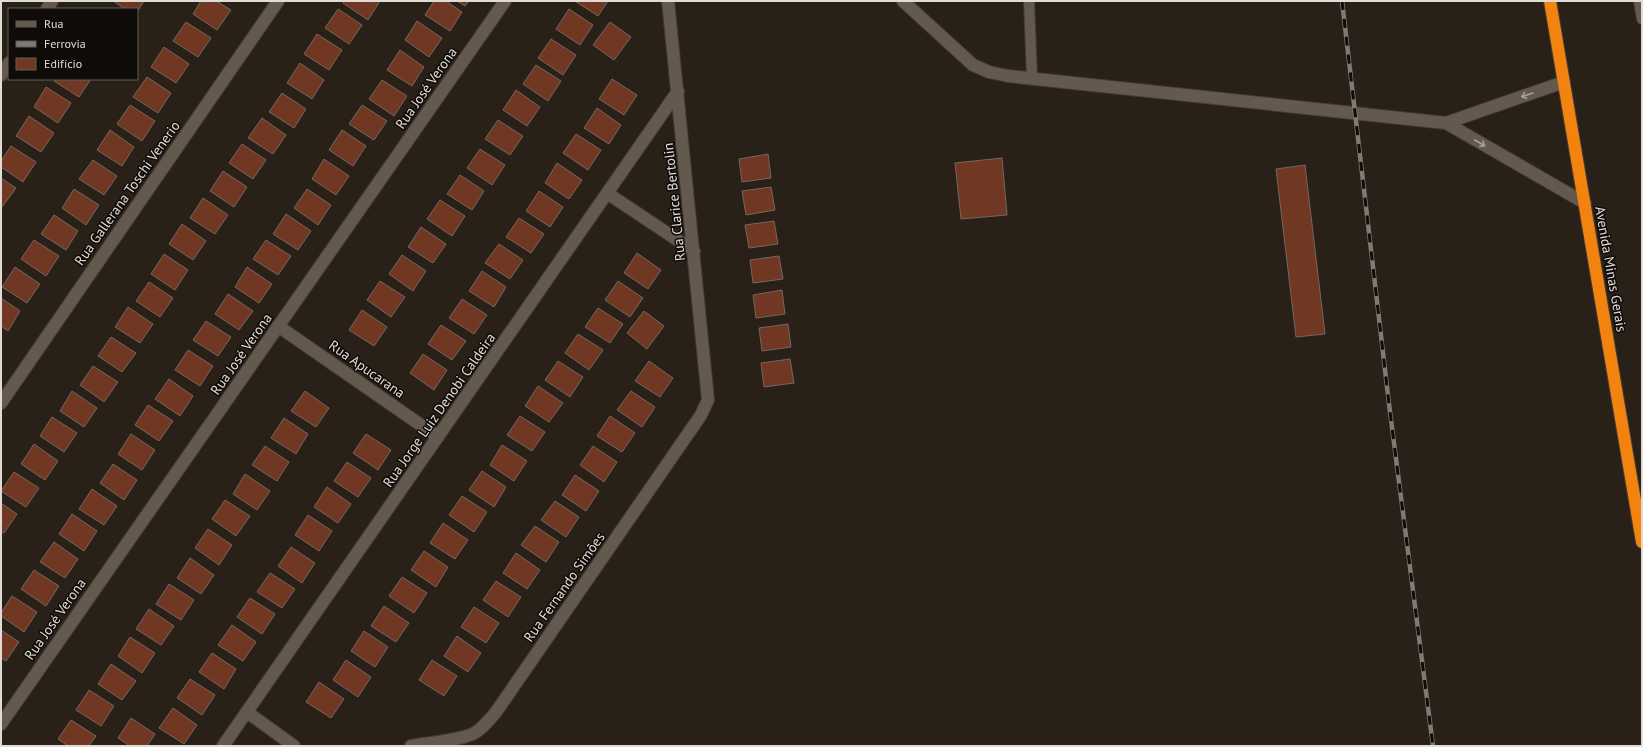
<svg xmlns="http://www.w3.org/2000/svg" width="1643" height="747" viewBox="0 0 1643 747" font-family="'PT Sans',sans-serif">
  <rect width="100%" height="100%" fill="#292018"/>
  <path fill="#703722" stroke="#756762" d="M113 1H144L137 12V9H125Z
    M201 1H216L231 10 217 30 193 14Z
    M344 1H380L368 20 343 3Z
    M434 1H446L462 12 450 31 425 15Z
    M457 1H469L465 6Z
    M575 1H608L598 16Z
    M338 9 362 25 349 44 325 28Z
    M569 9 593 25 580 45 556 29Z
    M417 21 442 38 429 57 405 40Z
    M186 22 211 38 198 57 173 41Z
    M610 22 631 37 614 60 593 45Z
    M317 34 342 50 329 70 304 54Z
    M551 39 576 55 563 75 538 58Z
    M164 47 189 64 176 83 151 67Z
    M400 50 424 67 412 86 387 70Z
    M300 63 324 80 312 99 287 83Z
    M536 65 561 81 548 101 523 84Z
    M147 77 171 93 158 113 133 97Z
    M55 79H91L79 97 54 81Z
    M612 79 637 95 624 115 599 99Z
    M382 80 407 96 394 116 369 99Z
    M46 87 71 103 58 123 34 107Z
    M516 90 540 107 527 126 503 110Z
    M282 93 306 109 294 128 269 112Z
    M130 105 155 121 142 141 117 124Z
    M362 105 387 121 374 140 349 124Z
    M597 108 621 125 609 144 584 128Z
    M29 116 54 133 41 152 16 136Z
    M262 118 286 135 273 154 248 138Z
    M498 120 523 136 510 155 485 139Z
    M110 130 134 147 122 166 97 150Z
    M342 130 366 146 353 166 329 150Z
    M576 134 601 150 588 170 563 153Z
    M242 144 266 160 253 179 229 163Z
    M11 146 36 162 23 182 1 167V161Z
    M480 149 505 165 492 185 467 168Z
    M768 154 771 178 742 182 739 159Z
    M1002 158 1007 215 961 219 955 163Z
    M324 159 349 176 336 195 312 179Z
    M93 160 117 176 104 195 79 179Z
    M557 163 582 180 569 199 545 183Z
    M1305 165 1325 334 1296 337 1276 169Z
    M223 171 247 187 234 207 210 191Z
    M460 175 484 191 472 210 447 194Z
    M1 178 16 188 2 207 1 206Z
    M771 187 775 210 746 215 742 191Z
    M74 189 99 205 86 225 62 208Z
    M307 189 331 205 318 225 294 208Z
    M539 191 563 207 550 227 526 211Z
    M203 198 228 215 215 234 190 218Z
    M440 200 465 216 452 236 427 219Z
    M286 214 311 231 298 250 273 234Z
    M54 215 78 231 66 250 41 234Z
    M519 218 544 234 531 253 506 237Z
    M774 221 778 244 749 248 745 225Z
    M182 224 206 241 193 260 169 244Z
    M421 227 446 244 433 263 408 247Z
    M34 240 59 256 46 276 21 259Z
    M266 240 291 256 278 275 253 259Z
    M499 244 523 260 510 279 485 263Z
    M637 253 661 270 648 289 624 273Z
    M164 254 188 270 175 290 151 274Z
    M402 255 426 271 413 291 389 274Z
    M779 256 783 279 753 283 750 260Z
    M15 267 40 284 27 303 2 287Z
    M247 267 272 284 259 303 235 287Z
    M482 271 506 287 494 307 469 291Z
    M380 281 405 297 391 317 367 300Z
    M618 281 643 298 630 317 605 300Z
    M149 282 173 298 160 317 136 301Z
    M782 290 785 314 756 318 753 295Z
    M228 294 253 311 239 330 215 314Z
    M1 298 20 311 8 331 1 326Z
    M462 299 487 315 474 334 449 318Z
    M128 307 153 324 140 343 115 327Z
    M598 308 623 324 610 343 585 327Z
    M362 310 387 327 374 346 349 330Z
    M644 311 664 326 647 349 627 333Z
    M206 321 231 337 218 356 193 340Z
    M788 324 791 347 762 351 759 328Z
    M441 325 466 341 452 360 428 344Z
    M578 334 603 350 589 370 565 353Z
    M111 337 136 353 122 372 98 356Z
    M188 350 213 366 200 386 175 370Z
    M423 354 447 370 434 390 410 373Z
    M790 359 794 383 764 387 761 363Z
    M558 361 583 377 570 397 545 380Z
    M649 361 673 378 660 397 635 381Z
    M93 366 118 382 104 402 80 385Z
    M169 379 193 396 180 416 155 399Z
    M538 386 563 403 549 422 525 406Z
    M72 391 97 408 84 427 60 411Z
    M305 391 329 408 316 427 291 411Z
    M631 391 655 407 642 427 617 410Z
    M148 405 173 421 159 441 135 425Z
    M520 416 545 432 532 451 507 435Z
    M610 416 635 433 622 452 597 436Z
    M52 417 77 433 64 452 40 436Z
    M284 418 308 434 296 454 271 438Z
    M131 434 155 450 142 470 118 454Z
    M366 434 391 450 378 470 353 453Z
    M34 444 58 461 45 480 21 464Z
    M502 445 527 461 514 481 490 465Z
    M265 446 289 462 277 481 252 465Z
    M593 446 617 462 604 482 580 465Z
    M347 462 371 478 358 497 334 481Z
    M113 464 137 480 124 500 100 483Z
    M482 471 506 487 494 507 469 490Z
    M14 472 39 488 26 507 1 491Z
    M245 474 270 491 257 510 233 494Z
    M575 475 599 491 586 511 562 495Z
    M327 487 351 504 338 523 314 507Z
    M92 489 117 506 104 525 79 509Z
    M462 496 487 512 474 532 449 515Z
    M225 500 250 516 236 536 212 519Z
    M555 501 579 517 566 537 541 520Z
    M1 503 17 514 4 533 1 531Z
    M72 514 97 531 84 551 59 534Z
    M308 515 332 531 319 551 295 535Z
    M443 523 468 540 455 559 430 543Z
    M535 526 559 542 546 562 521 545Z
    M208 529 232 545 219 565 195 548Z
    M54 542 78 559 65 578 40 562Z
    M291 547 315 563 302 583 278 566Z
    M424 551 448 567 436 587 411 570Z
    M516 553 540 570 527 589 503 573Z
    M190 558 214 575 201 594 177 578Z
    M34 570 59 586 46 606 21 589Z
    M270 573 295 589 282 608 257 592Z
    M402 577 427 593 414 613 389 596Z
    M496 581 521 597 508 617 483 600Z
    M169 584 194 600 181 620 156 604Z
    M12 596 37 612 24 632 1 616V613Z
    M250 598 275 614 262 634 237 617Z
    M384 606 409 623 396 642 371 626Z
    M474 607 499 623 486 643 461 627Z
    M149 609 174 626 161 645 136 629Z
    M232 625 256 642 243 661 218 645Z
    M1 630 19 642 6 661 1 658Z
    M364 631 388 647 375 667 351 651Z
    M457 636 481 653 468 672 444 656Z
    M130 637 155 653 142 673 118 656Z
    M212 653 236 669 224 689 199 672Z
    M346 660 371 677 358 697 333 680Z
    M432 660 457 676 444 696 419 680Z
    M111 664 136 681 122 700 98 684Z
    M190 679 215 695 202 715 177 698Z
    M319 682 344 699 331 718 306 702Z
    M89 690 114 706 101 726 76 710Z
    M173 708 197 725 184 744 159 728Z
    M131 718 155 734 147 746H130L118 738Z
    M71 720 96 736 89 746H68L58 739Z"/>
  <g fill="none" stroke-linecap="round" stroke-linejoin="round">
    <g stroke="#443c36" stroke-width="12">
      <path id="lane" d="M1029 1 1032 78
        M1639 1 1642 19"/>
    </g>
    <g stroke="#443c36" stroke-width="14">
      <path id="street" d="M903 1 973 65 989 72 1008 76 1446 123 1564 82
        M47 9 52 1
        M1 75 9 63
        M1446 123 1585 203
        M607 193 694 251
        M278 326 438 437
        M1 403 278 1
        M247 712 294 746
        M1 724 505 1
        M223 746 678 91
        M411 746C426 743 465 740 476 732 484 727 490 719 496 712L701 415 708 400 668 1"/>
    </g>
    <g stroke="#443c36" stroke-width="14">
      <path id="highway" d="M1550 1 1642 542"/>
    </g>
    <use href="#lane" stroke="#63594f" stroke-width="10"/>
    <use href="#street" stroke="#63594f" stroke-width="12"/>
    <use href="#highway" stroke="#f3830f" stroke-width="12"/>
    <g stroke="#817973" stroke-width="4.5">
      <path id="rail" d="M1342 1 1389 404 1433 746"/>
    </g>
    <use href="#rail" stroke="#0f0b08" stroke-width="3" stroke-dasharray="9" stroke-linecap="butt"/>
  </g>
  <defs><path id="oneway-shaft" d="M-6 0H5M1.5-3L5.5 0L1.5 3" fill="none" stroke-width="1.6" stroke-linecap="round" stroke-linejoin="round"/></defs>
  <g stroke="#a8a099">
    <use href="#oneway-shaft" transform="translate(1527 95) rotate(161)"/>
    <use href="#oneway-shaft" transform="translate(1480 143) rotate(30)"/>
  </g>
  <g text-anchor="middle" stroke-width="3" stroke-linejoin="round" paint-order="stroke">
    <g font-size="14" fill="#e1dbd6" stroke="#0f0b08">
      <text transform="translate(426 88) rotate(-55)" y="5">Rua José Verona</text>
      <text transform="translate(127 193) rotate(-55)" y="5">Rua Gallerana Toschi Venerio</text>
      <text transform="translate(674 202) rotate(-96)" y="5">Rua Clarice Bertolin</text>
      <text transform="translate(1611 269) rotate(80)" y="5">Avenida Minas Gerais</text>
      <text transform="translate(241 354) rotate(-55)" y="5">Rua José Verona</text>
      <text transform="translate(367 369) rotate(35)" y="5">Rua Apucarana</text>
      <text transform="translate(439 410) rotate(-55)" y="5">Rua Jorge Luiz Denobi Caldeira</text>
      <text transform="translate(564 587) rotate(-55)" y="5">Rua Fernando Simões</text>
      <text transform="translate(55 619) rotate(-55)" y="5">Rua José Verona</text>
    </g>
  </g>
  <rect width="1643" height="747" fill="none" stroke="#e1dbd6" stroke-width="4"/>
  <rect x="8" y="8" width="130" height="72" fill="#0f0b08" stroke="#635e5a"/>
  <rect x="16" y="21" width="20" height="6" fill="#63594f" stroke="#635e5a"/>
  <text x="44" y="28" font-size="12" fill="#e1dbd6">Rua</text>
  <rect x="16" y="41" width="20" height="6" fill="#817973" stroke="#635e5a"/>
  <text x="44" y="48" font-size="12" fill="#e1dbd6">Ferrovia</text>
  <rect x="16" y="58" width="20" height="12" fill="#703722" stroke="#635e5a"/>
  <text x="44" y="68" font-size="12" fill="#e1dbd6">Edifício</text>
</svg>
